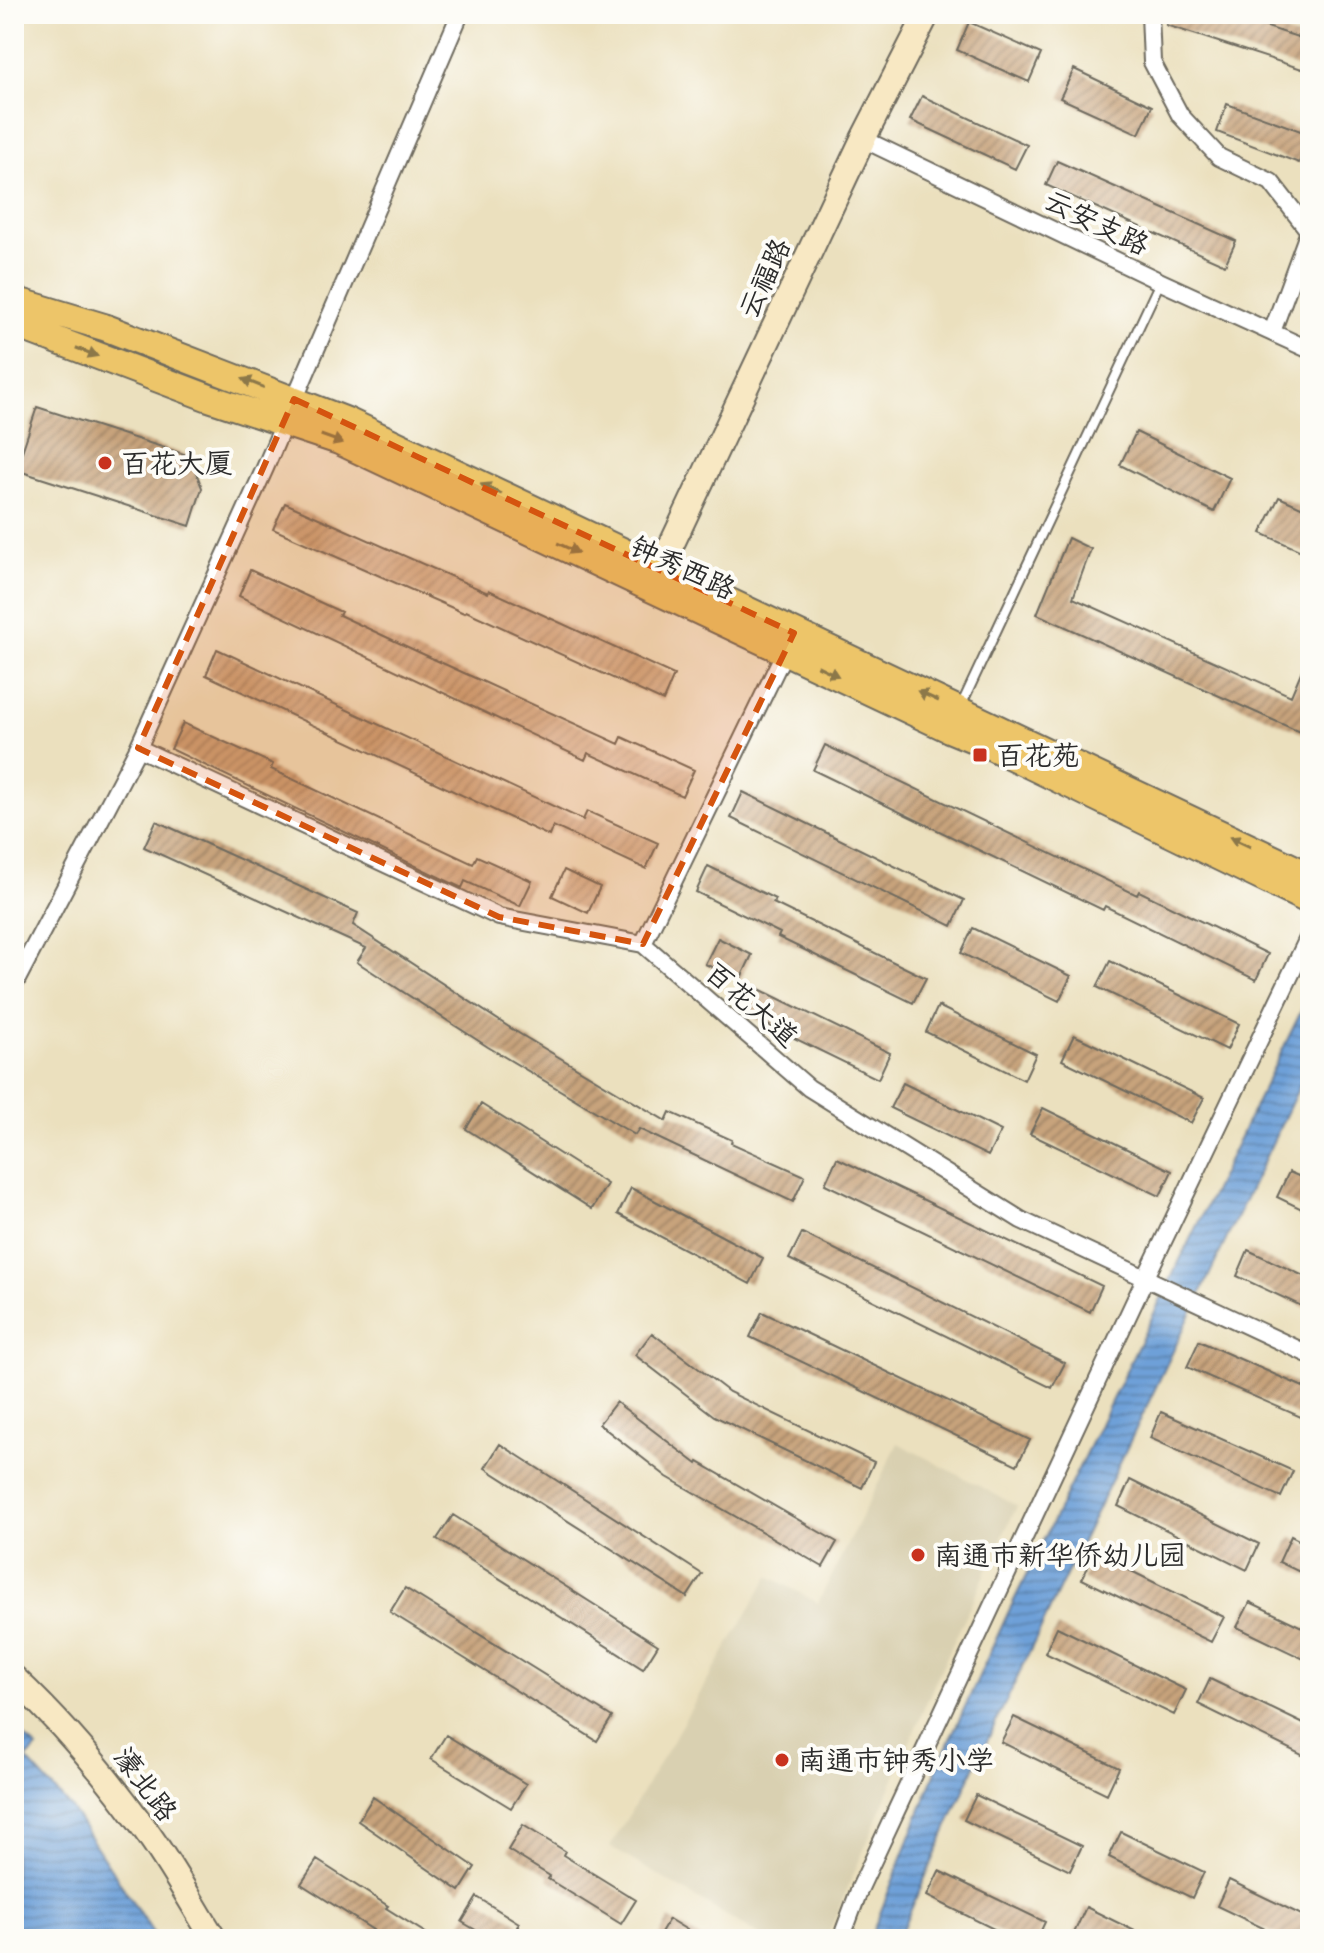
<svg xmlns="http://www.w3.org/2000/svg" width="1324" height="1953" viewBox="0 0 1324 1953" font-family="'Balsamiq Sans','LXGW WenKai TC',sans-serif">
  <defs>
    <pattern id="water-rules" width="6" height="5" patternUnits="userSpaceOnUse" patternTransform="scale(2)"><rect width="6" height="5" fill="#6ea0d8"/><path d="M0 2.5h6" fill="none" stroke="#5b83af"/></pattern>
    <pattern id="building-hatch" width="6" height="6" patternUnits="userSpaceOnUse" patternTransform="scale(2)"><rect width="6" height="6" fill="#c7a37c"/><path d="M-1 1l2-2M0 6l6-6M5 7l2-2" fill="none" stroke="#a28566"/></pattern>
  </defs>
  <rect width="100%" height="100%" fill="#fdfcf7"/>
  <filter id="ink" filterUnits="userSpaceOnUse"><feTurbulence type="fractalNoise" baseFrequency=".0125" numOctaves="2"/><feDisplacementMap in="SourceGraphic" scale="16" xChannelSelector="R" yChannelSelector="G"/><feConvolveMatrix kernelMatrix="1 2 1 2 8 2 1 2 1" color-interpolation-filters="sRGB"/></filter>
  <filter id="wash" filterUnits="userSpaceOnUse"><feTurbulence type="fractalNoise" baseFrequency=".006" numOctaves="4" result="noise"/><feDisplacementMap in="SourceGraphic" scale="32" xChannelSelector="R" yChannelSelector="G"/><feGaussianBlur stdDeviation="1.8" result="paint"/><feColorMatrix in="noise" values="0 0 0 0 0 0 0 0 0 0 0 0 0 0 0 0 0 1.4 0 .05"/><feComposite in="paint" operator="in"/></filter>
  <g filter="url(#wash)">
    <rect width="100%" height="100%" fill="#ebe0be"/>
    <path fill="#d9d0b1" d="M898 1443 1017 1506 939 1673 826 1939H766L610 1847 769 1576 818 1603Z"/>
    <path fill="url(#water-rules)" stroke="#4c6682" stroke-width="2" d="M1310 993V1064L967 1783 898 1939H870L938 1766 1008 1613Z
      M14 1728 37 1748 26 1759 71 1808 157 1939H14Z"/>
    <g id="blocks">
      <path fill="url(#building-hatch)" d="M1169 14H1227L1310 41V54L1305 70 1166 25Z
        M969 22 1041 54 1029 82 957 50Z
        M1074 69 1152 106 1139 134 1060 98Z
        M922 96 1027 145 1015 169 910 120Z
        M1227 104 1309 134 1299 163 1217 132Z
        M1057 161 1236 241 1225 265 1046 185Z
        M37 407 190 456 202 488 190 526 16 470Z
        M1136 432 1230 478 1214 512 1120 465Z
        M1279 497 1310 511V555L1261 533Z
        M285 503 488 593 489 590 674 675 663 701 466 611 464 613 273 529Z
        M1068 538 1091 549 1073 598 1291 696 1310 651V720L1304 734 1037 614Z
        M250 570 341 612 339 615 440 662 619 744 622 737 694 770 682 796 588 753 585 760 239 596Z
        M217 649 583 820 587 811 658 843 646 869 553 826 549 836 206 675Z
        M183 723 273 764 271 769 473 864 477 856 532 881 520 906 465 881 462 888 171 749Z
        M825 745 1137 895 1139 891 1268 954 1256 980 1105 906 1103 910 813 770Z
        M743 792 964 900 952 926 731 818Z
        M156 821 358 913 353 925 515 1031 666 1121 670 1112 732 1140 731 1143 805 1176 793 1202 639 1129 635 1135 488 1047 357 962 366 948 144 847Z
        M708 866 775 899 773 903 926 978 913 1003 778 937 780 933 696 892Z
        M564 870 600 887 588 913 552 896Z
        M973 928 1071 976 1059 1001 961 953Z
        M718 938 752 955 740 980 705 964Z
        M1110 961 1239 1024 1227 1050 1097 987Z
        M755 987 890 1053 878 1079 743 1013Z
        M938 1006 1036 1054 1024 1080 926 1032Z
        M1074 1035 1204 1098 1191 1123 1062 1060Z
        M903 1083 1001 1131 988 1156 890 1108Z
        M481 1104 607 1184 592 1209 466 1129Z
        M1043 1108 1172 1171 1160 1196 1030 1134Z
        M837 1158 1102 1286 1090 1312 825 1184Z
        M1289 1172 1310 1181V1213L1277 1197Z
        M631 1188 763 1258 750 1284 618 1214Z
        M802 1233 1065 1363 1052 1388 789 1259Z
        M1248 1250 1310 1279V1310L1237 1276Z
        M762 1312 1030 1440 1017 1465 750 1337Z
        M652 1333 729 1392 874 1462 862 1488 714 1416 635 1355Z
        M1199 1341 1310 1390V1421L1187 1367Z
        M616 1402 697 1464 698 1462 837 1542 823 1567 667 1477 599 1424Z
        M1161 1412 1293 1471 1281 1497 1150 1438Z
        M500 1444 702 1574 687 1597 485 1468Z
        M1130 1480 1259 1544 1247 1570 1118 1506Z
        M453 1515 658 1645 643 1669 437 1539Z
        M1291 1536 1310 1546V1577L1279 1562Z
        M1095 1553 1224 1617 1211 1642 1082 1579Z
        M405 1588 612 1717 597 1741 390 1612Z
        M1250 1602 1310 1631V1662L1237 1627Z
        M1057 1627 1186 1690 1174 1715 1045 1653Z
        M1210 1679 1310 1727V1759L1198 1704Z
        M1014 1717 1119 1768 1107 1794 1001 1742Z
        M446 1735 526 1784 511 1808 431 1759Z
        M976 1795 1082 1846 1070 1871 964 1820Z
        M373 1797 475 1867 460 1891 358 1821Z
        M523 1825 565 1851 563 1855 636 1900 621 1924 548 1879 550 1876 508 1850Z
        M1121 1832 1204 1872 1192 1898 1109 1857Z
        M317 1860 388 1906 386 1908 435 1939H382L371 1932 373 1930 301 1884Z
        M939 1871 1045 1922 1037 1939H1014L927 1896Z
        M1229 1880 1310 1919 1303 1939H1286L1217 1906Z
        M477 1897 519 1923 517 1927 537 1939H491L462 1922Z
        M1086 1907 1151 1939H1086L1074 1933Z
        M669 1919 702 1939H657Z"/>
    </g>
  </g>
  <g filter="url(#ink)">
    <use href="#blocks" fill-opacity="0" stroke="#6e6a5e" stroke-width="2"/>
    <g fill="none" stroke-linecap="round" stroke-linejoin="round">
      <g stroke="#6e6a5e" stroke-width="12">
        <path id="lane" d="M960 708 1160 282"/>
      </g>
      <g stroke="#6e6a5e" stroke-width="20">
        <path id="street" d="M1150 14 1152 62 1180 115 1219 157 1271 182 1309 231
          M863 139 1161 282 1310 350
          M1272 332 1309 231
          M138 748 499 917 643 944 809 1088 1021 1220 1310 1355
          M643 944 789 643
          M14 985 138 748 265 468 460 14
          M841 1939 860 1888 1146 1277 1310 934"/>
      </g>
      <g stroke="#6e6a5e" stroke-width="28">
        <path id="secondary" d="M660 569 863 139 927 14
          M14 1678C62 1723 106 1775 144 1828 170 1863 191 1902 214 1939"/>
      </g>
      <g stroke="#6e6a5e" stroke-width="30">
        <path id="primary" d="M14 300 104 327 347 421 1310 876
          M14 324 209 398 339 441 949 729 988 745 1310 901"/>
      </g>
      <use href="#lane" stroke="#fff" stroke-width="8"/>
      <use href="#street" stroke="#fff" stroke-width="16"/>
      <use href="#secondary" stroke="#f8e8c3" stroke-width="24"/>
      <use href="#primary" stroke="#edc569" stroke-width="26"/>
    </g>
    <defs><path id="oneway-solid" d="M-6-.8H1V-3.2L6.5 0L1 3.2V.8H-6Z" transform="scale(2)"/></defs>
    <g fill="#8c784a">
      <use href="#oneway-solid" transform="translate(87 352) rotate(21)"/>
      <use href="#oneway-solid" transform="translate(253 383) rotate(-158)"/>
      <use href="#oneway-solid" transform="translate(332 439) rotate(20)"/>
      <use href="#oneway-solid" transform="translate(491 489) rotate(-155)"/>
      <use href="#oneway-solid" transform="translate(568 548) rotate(25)"/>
      <use href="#oneway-solid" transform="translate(828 671) rotate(26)"/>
      <use href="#oneway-solid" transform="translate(928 696) rotate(-155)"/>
      <use href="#oneway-solid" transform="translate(1240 842) rotate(-155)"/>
    </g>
  </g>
  <path fill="#d5540f" fill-opacity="0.2" stroke="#d5540f" stroke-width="6" stroke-dasharray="16 10" stroke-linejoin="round" d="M294 399 794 633 643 944 499 917 138 748Z"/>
  <g fill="#c8321e" stroke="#fdfcf7" stroke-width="3">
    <circle cx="105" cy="463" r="8"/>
    <rect x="972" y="747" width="16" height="16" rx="4"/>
    <circle cx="918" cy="1555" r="8"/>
    <circle cx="782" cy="1760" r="8"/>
  </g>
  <g text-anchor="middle" stroke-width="8" stroke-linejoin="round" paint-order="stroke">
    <g font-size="28" fill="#2b2b2b" stroke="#fdfcf7">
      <text transform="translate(1097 222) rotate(26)" y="10">云安支路</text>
      <text transform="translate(764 278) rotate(-65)" y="10">云福路</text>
      <text transform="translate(683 567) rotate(25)" y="10">钟秀西路</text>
      <text transform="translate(752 1004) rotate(41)" y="10">百花大道</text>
      <text transform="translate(146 1784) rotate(53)" y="10">濠北路</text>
    </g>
    <g font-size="28" fill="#2b2b2b" stroke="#fdfcf7" text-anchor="start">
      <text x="121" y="473">百花大厦</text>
      <text x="996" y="765">百花苑</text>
      <text x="934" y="1565">南通市新华侨幼儿园</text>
      <text x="798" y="1770">南通市钟秀小学</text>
    </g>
  </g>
  <rect width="1324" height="1953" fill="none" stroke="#fdfcf7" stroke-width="48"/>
</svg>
